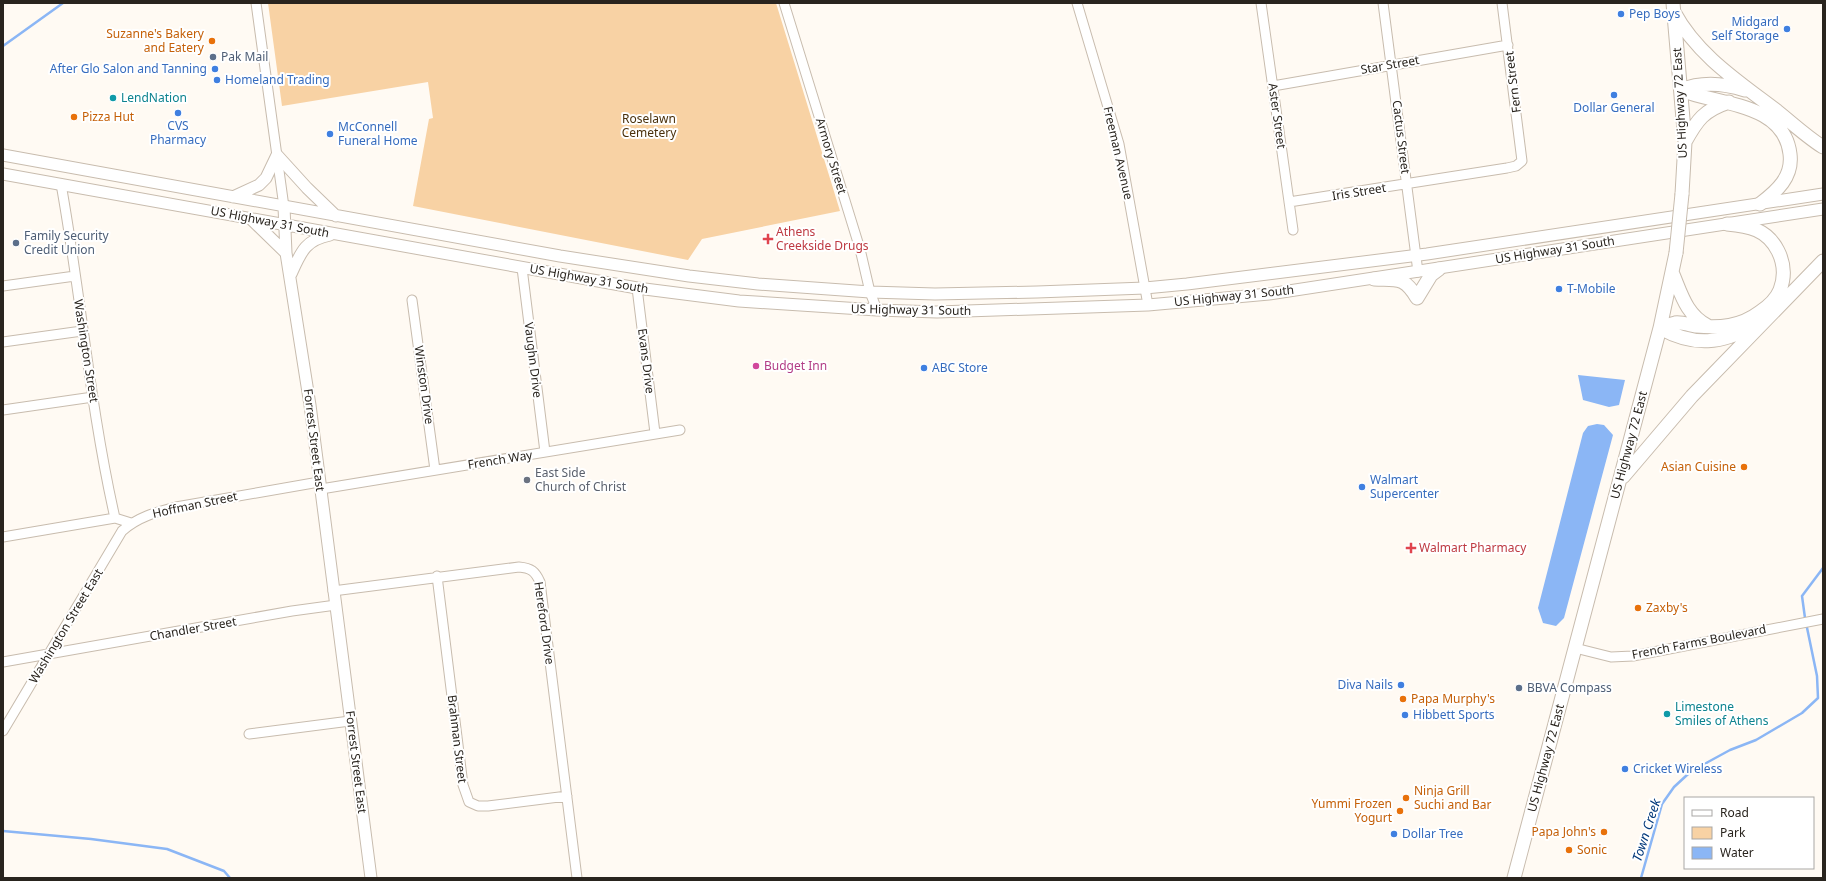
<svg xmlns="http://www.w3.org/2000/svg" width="1826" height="881" viewBox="0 0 1826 881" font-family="'Noto Sans',sans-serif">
  <rect width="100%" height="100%" fill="#fffaf3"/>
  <path fill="#f8d2a4" d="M268 3H776L840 211 702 239 688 260 413 206 429 119 433 118 428 82 282 106Z"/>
  <path fill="#8bb6f5" d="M1578 375 1625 380 1619 405 1609 407 1583 400Z
    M1597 424 1604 425 1613 435 1564 618 1556 626 1543 623 1538 608 1583 433 1588 426Z"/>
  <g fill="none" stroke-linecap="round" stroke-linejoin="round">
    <path stroke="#8bb6f5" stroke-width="2.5" d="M3 46 63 3
      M3 831 91 839 167 849 224 871 230 878
      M1641 878 1662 804 1674 787 1687 775 1708 762 1730 750 1756 740 1802 713 1818 698 1817 676 1805 618 1802 596 1823 568"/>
    <g stroke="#c8bcae" stroke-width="11">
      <path id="minor" d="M256 3 284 207
        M784 3 860 249 870 292 877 310
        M1077 3 1119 144 1148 305
        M1261 3 1293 230
        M1383 3 1418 272
        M1273 86 1508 45
        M61 184C81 295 90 408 115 518
        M1289 202 1507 168 1516 166 1522 161 1502 3
        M522 268 545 452
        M3 286 75 276
        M637 288 655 433
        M412 300 435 470
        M3 342 82 331
        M3 410 93 397
        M321 489 680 430
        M3 537 115 518 131 523
        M437 576 463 785 469 802 478 806H488L567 796
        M333 591 519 567C531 568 535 571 540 582L577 878
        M1575 648 1611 657 1633 656 1823 619
        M3 662 292 611 336 605
        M3 731 122 531C138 517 156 512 176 507L319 482
        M249 734 350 721"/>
    </g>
    <g stroke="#c8bcae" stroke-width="13">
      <path id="major" d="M3 155 560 256 689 276 758 284 870 292 935 294 1037 292 1145 288 1187 284 1427 254 1823 194
        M3 174 637 288 739 301 877 310 937 312 1148 305 1269 294 1823 209
        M233 197 259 185 266 178 277 155 307 188 336 216
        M284 207 286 253 310 405 371 878
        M250 218 286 253
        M291 274C301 252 305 240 330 235"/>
    </g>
    <g stroke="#c8bcae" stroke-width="15">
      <path id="highway" d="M1673 3 1685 142 1682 194
        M1674 12C1697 55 1739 82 1777 111 1792 123 1807 137 1823 147
        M1681 90C1717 105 1784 102 1790 154 1793 177 1777 191 1760 204
        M1681 90C1702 81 1723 83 1745 90
        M1685 142C1697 120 1704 110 1729 102
        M1672 272C1681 293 1686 315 1708 326
        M1374 279C1397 280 1404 276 1417 298L1431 275 1439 269
        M1660 328C1665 327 1670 324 1675 323 1681 322 1690 325 1696 326 1720 328 1740 327 1760 312 1769 306 1776 300 1780 290 1785 277 1784 263 1778 251 1767 229 1749 226 1727 224
        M1660 328C1694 347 1722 344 1755 325
        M1623 477 1692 396 1823 261
        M1514 878 1660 328 1676 253"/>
    </g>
    <use href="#minor" stroke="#fff" stroke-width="9"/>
    <use href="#major" stroke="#fff" stroke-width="11"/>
    <use href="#highway" stroke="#fff" stroke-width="13"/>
    <g stroke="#c8bcae" stroke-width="15" stroke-linecap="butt">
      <path id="highway-bridge" d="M1676 253 1682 194"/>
    </g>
    <use href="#highway-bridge" stroke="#fff" stroke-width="13"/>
  </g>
  <g fill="#3f7fe0" stroke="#fff" stroke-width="1.5">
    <circle cx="1621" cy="14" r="4"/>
    <circle cx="1787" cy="29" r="4"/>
    <circle cx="215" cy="69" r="4"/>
    <circle cx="217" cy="80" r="4"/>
    <circle cx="1614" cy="95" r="4"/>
    <circle cx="178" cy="113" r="4"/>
    <circle cx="330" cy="134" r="4"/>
    <circle cx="1559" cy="289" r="4"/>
    <circle cx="924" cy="368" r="4"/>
    <circle cx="1362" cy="487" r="4"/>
    <circle cx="1401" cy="685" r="4"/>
    <circle cx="1405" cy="715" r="4"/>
    <circle cx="1625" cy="769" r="4"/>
    <circle cx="1394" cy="834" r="4"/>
  </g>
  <g fill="#e8710a" stroke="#fff" stroke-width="1.5">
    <circle cx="212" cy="41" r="4"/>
    <circle cx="74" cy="117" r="4"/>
    <circle cx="1744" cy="467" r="4"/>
    <circle cx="1638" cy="608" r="4"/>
    <circle cx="1403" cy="699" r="4"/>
    <circle cx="1406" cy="798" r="4"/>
    <circle cx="1400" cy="811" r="4"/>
    <circle cx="1604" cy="832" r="4"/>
    <circle cx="1569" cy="850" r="4"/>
  </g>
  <g fill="#5c6f8a" stroke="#fff" stroke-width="1.5">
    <circle cx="213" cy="57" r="4"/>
    <circle cx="16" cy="243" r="4"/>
    <circle cx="1519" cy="688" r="4"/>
  </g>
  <g fill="#0f9aa8" stroke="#fff" stroke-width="1.5">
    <circle cx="113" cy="98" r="4"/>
    <circle cx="1667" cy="714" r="4"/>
  </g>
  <g fill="#e0444e" stroke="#fff" stroke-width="1.5">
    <path d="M766 233h4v4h4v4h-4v4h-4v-4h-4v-4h4z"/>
    <path d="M1409 542h4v4h4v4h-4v4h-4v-4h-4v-4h4z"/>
  </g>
  <circle fill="#d1479c" stroke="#fff" stroke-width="1.5" cx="756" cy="366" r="4"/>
  <circle fill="#6b7280" stroke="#fff" stroke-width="1.5" cx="527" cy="480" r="4"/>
  <g text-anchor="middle" stroke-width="4" stroke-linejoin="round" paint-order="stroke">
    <g font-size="12" fill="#366cbe" stroke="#fff" text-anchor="start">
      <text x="1629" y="18">Pep Boys</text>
      <text x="1779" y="26" text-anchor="end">Midgard<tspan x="1779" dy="14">Self Storage</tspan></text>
      <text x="207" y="73" text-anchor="end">After Glo Salon and Tanning</text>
      <text x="225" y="84">Homeland Trading</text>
      <text x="1614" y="112" text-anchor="middle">Dollar General</text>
      <text x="178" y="130" text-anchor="middle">CVS<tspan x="178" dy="14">Pharmacy</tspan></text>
      <text x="338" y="131">McConnell<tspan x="338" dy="14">Funeral Home</tspan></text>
      <text x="1567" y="293">T-Mobile</text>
      <text x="932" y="372">ABC Store</text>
      <text x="1370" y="484">Walmart<tspan x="1370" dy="14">Supercenter</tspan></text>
      <text x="1393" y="689" text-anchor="end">Diva Nails</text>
      <text x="1413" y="719">Hibbett Sports</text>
      <text x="1633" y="773">Cricket Wireless</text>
      <text x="1402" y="838">Dollar Tree</text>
    </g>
    <g font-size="12" fill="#c56008" stroke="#fff" text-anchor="start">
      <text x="204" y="38" text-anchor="end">Suzanne's Bakery<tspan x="204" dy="14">and Eatery</tspan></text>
      <text x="82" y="121">Pizza Hut</text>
      <text x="1736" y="471" text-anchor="end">Asian Cuisine</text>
      <text x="1646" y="612">Zaxby's</text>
      <text x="1411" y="703">Papa Murphy's</text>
      <text x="1414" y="795">Ninja Grill<tspan x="1414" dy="14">Suchi and Bar</tspan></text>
      <text x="1392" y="808" text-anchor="end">Yummi Frozen<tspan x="1392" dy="14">Yogurt</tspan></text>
      <text x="1596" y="836" text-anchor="end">Papa John's</text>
      <text x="1577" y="854">Sonic</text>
    </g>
    <g font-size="12" fill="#4e5e75" stroke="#fff" text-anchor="start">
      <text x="221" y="61">Pak Mail</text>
      <text x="24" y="240">Family Security<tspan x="24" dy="14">Credit Union</tspan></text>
      <text x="1527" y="692">BBVA Compass</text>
    </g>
    <g font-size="12" fill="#29241e" stroke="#fff">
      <text transform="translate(1390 65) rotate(-10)" y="4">Star Street</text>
      <text transform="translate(1513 82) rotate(-97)" y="4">Fern Street</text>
      <text transform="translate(1680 103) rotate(-93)" y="4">US Highway 72 East</text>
      <text transform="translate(1277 116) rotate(82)" y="4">Aster Street</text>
      <text transform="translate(1401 137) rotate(83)" y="4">Cactus Street</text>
      <text transform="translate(1118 153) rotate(77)" y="4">Freeman Avenue</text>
      <text transform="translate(831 156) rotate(73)" y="4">Armory Street</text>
      <text transform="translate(1359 192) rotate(-9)" y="4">Iris Street</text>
      <text transform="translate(270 222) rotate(11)" y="4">US Highway 31 South</text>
      <text transform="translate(1555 250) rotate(-9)" y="4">US Highway 31 South</text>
      <text transform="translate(589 279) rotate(10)" y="4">US Highway 31 South</text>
      <text transform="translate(1234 296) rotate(-6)" y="4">US Highway 31 South</text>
      <text transform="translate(911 310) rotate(1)" y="4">US Highway 31 South</text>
      <text transform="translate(86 351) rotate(81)" y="4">Washington Street</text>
      <text transform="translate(533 360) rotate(83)" y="4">Vaughn Drive</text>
      <text transform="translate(646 361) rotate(83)" y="4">Evans Drive</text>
      <text transform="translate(424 385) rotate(82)" y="4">Winston Drive</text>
      <text transform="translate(314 440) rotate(83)" y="4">Forrest Street East</text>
      <text transform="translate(1629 445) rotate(-75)" y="4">US Highway 72 East</text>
      <text transform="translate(500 460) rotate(-9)" y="4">French Way</text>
      <text transform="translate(195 505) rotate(-12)" y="4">Hoffman Street</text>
      <text transform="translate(544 623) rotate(82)" y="4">Hereford Drive</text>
      <text transform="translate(66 626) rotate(-59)" y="4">Washington Street East</text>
      <text transform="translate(193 629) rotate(-10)" y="4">Chandler Street</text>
      <text transform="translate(1699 642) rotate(-11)" y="4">French Farms Boulevard</text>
      <text transform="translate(457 739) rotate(83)" y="4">Brahman Street</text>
      <text transform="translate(1546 758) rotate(-75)" y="4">US Highway 72 East</text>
      <text transform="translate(356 762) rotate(83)" y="4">Forrest Street East</text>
    </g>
    <g font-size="12" fill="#0d838f" stroke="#fff" text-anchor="start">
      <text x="121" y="102">LendNation</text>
      <text x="1675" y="711">Limestone<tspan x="1675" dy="14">Smiles of Athens</tspan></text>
    </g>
    <g font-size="12" fill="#4a300b" stroke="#fff">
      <text x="649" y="123">Roselawn<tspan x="649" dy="14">Cemetery</tspan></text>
    </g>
    <g font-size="12" fill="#be3a42" stroke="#fff" text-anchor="start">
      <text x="776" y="236">Athens<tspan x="776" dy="14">Creekside Drugs</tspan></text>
      <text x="1419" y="552">Walmart Pharmacy</text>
    </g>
    <g font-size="12" fill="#b23c85" stroke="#fff" text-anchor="start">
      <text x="764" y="370">Budget Inn</text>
    </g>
    <g font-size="12" fill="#5b616d" stroke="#fff" text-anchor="start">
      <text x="535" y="477">East Side<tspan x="535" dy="14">Church of Christ</tspan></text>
    </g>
    <g font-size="13" font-style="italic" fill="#02397b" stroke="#fff">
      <text transform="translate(1646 830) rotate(-72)" y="5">Town Creek</text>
    </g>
  </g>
  <rect width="1826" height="881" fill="none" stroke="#29241e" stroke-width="8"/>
  <rect x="1684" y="797" width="130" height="72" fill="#ffffff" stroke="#a9a7a5"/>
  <rect x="1692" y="810" width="20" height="6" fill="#ffffff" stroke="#a9a7a5"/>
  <text x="1720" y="817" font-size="12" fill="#29241e">Road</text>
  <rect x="1692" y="827" width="20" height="12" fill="#f8d2a4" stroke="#a9a7a5"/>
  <text x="1720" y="837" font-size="12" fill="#29241e">Park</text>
  <rect x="1692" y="847" width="20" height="12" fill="#8bb6f5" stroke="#a9a7a5"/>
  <text x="1720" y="857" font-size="12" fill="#29241e">Water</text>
</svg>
